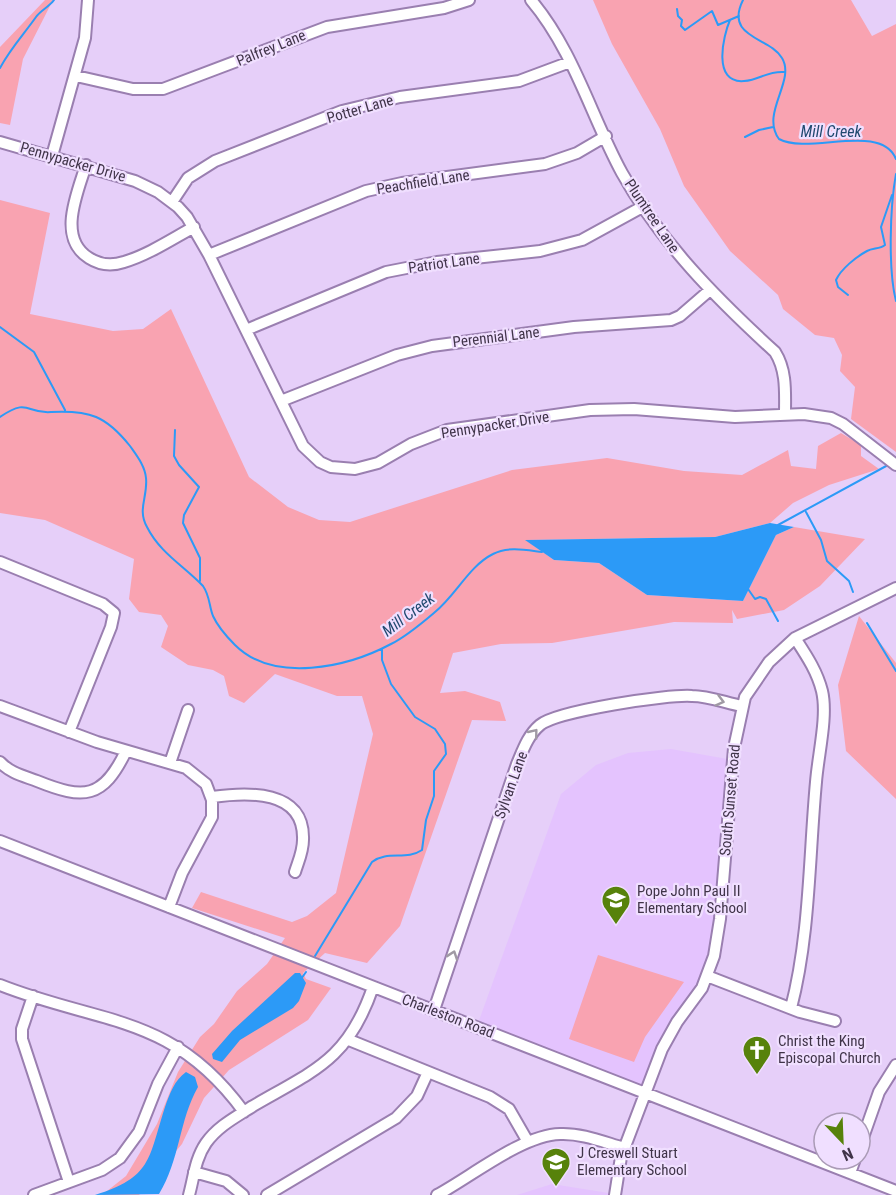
<svg xmlns="http://www.w3.org/2000/svg" width="896" height="1195" viewBox="0 0 896 1195" font-family="'Roboto Condensed',sans-serif">
  <rect width="100%" height="100%" fill="#e6cff9"/>
  <path fill="#e4c3fe" d="M671 749 733 760 711 967 677 1022 645 1092 477 1026 561 794 596 765 628 753Z
    M552 1184 615 1194 616 1195H517Z"/>
  <path fill="#f9a3b1" d="M45 0H53L23 59 10 125 0 123V47Z
    M593 0H851L872 36 896 24V452L851 419 855 387 840 371 842 355 834 338 815 335 783 309 778 295 730 251 684 186 660 129 612 44Z
    M0 200 50 213 30 314 113 331 143 329 171 309 249 477 288 507 319 520 350 522 512 470 607 458 684 471 742 475 788 450 791 466 816 469 818 446 841 433 861 445V456L879 469 829 485 793 503 770 523 715 537 526 540 554 560 599 563 647 595 743 601 776 535 794 527 865 539 820 586 784 610 737 619 732 610 733 623 674 622 552 643 501 644 453 653 440 693 465 691 500 702 506 721 472 720 400 926 367 963 325 953 303 973 306 979 331 988 308 1020 229 1070 204 1098 182 1144 139 1195H102L126 1176 157 1124 178 1072 200 1037 214 1024 237 991 267 964 285 938 192 908 201 892 292 922 307 916 336 893 373 734 362 696H337L275 674 244 703 229 696 224 676 213 670 188 665 161 647 168 626 161 615 139 612 129 599 134 559 45 520 0 513Z
    M859 616 896 663V799L846 751 838 685Z
    M598 955 684 982 645 1037 634 1062 569 1039Z"/>
  <path fill="#2c9af7" d="M770 523 794 527 776 535 743 601 647 595 599 563 554 560 525 540 715 537Z
    M295 973H300L306 983 299 1001 293 1008 240 1040 222 1062 213 1059 212 1054 232 1031Z
    M186 1072 195 1077 198 1087C179 1120 180 1160 159 1194L95 1195C152 1177 148 1160 165 1107 170 1093 174 1081 186 1072Z"/>
  <g fill="none" stroke-linecap="round" stroke-linejoin="round">
    <path stroke="#2c9af7" stroke-width="2" d="M743 0C724 38 770 37 782 58 796 81 760 113 779 139 809 155 881 122 896 159
      M677 9 678 16 682 20 681 26 685 30 712 11 718 25 739 16
      M730 20C723 36 712 84 744 81 760 80 766 71 784 72
      M0 68C10 49 24 34 36 17 41 10 49 7 54 0
      M745 137 759 130 773 127
      M896 174C890 206 888 270 896 301
      M848 295 838 287 836 280C841 269 856 257 867 251 873 248 880 249 885 245L881 227 892 195
      M0 327 34 352 65 410
      M0 417C29 397 26 414 51 412 90 410 106 416 130 446 137 456 145 466 146 478 148 497 137 509 147 527 160 553 184 566 203 586 210 596 209 606 213 616 218 627 227 637 235 645 274 684 348 667 391 644 407 636 422 623 435 612 456 595 469 566 493 554 508 546 526 550 542 552
      M175 430 174 456 179 465 199 487 184 515 183 523 200 558V581
      M806 512 821 540 827 561 849 581 853 592
      M778 525 888 465
      M748 589 755 599 760 597 766 599 778 621
      M867 623 896 671
      M315 956 372 862C388 850 406 861 422 850L426 820 434 796V771L446 754 445 744 435 729 415 717 391 684 382 660V649
      M301 979 306 972"/>
    <g stroke="#9a7fb0" stroke-width="14">
      <path id="minor" d="M531 0C574 51 591 116 622 173 661 243 717 299 775 352 787 371 785 393 785 414
        M76 76 133 89H163L327 27 444 8 469 0
        M0 142 135 181 158 192 178 207 187 217 209 255 303 446 320 462 331 467 355 469 378 463 411 444 447 430 590 410 634 409 735 417 804 414 831 418 843 424 896 465
        M52 156 85 38 88 0
        M86 165C77 194 57 238 89 258 100 265 112 266 124 262 148 255 172 239 194 227
        M172 202 188 178 215 161 342 111 400 97 519 81 570 62
        M209 255 366 191 402 183 545 164 577 153 606 136
        M246 330 386 272 437 262 540 251 582 240 644 206
        M281 401 397 355 432 346 574 327 671 320 680 316 710 290
        M0 562 103 604 114 613 111 627 69 732
        M0 706 97 742 186 768 206 784 212 800V817L182 873 169 907
        M0 762C10 773 24 776 37 781 84 800 103 799 126 751
        M170 763 188 710
        M212 797C247 792 305 789 303 840 303 852 298 862 295 872
        M0 841 896 1191
        M707 976 800 1012 835 1021
        M0 985C101 1025 172 1013 244 1112
        M33 996 22 1029V1039L69 1182
        M791 1008C810 935 809 857 816 782 818 755 828 716 822 691 817 671 806 655 795 638
        M434 1010 517 764C523 750 528 735 540 725 557 711 668 694 692 696 709 696 726 703 742 706
        M349 1040 490 1097 509 1109 528 1142
        M860 1146 879 1092 896 1065
        M194 1172 226 1181 243 1195
        M850 1173 855 1159
        M34 1195 102 1170 120 1158 139 1132 158 1084 178 1047
        M189 1195C194 1177 195 1159 206 1143 218 1126 236 1117 253 1106 315 1070 348 1060 373 987
        M267 1195 396 1118 417 1096 428 1072
        M437 1195C471 1177 522 1135 560 1134 582 1133 603 1142 624 1148
        M615 1195 621 1157 662 1049 677 1022 702 988 714 956 720 919 734 748 745 697 769 662 795 638 896 588"/>
    </g>
    <use href="#minor" stroke="#fff" stroke-width="10"/>
  </g>
  <defs><path id="oneway-chevron" d="M-2-3.5L2.5 0L-2 3.5" fill="none" stroke-width="1.6" stroke-linecap="round" stroke-linejoin="round" transform="scale(1.5)"/></defs>
  <g stroke="#a09aa4">
    <use href="#oneway-chevron" transform="translate(720 701) rotate(15)"/>
    <use href="#oneway-chevron" transform="translate(534 733) rotate(-51)"/>
    <use href="#oneway-chevron" transform="translate(453 955) rotate(-71)"/>
  </g>
  <defs>
    <g id="school-pin" transform="scale(1.5)"><path d="M0 17L-7.5 6A9.5 9.5 0 1 1 7.5 6Z" fill="#57820b" stroke="#f0dfff"/><path d="M0-5L7-2L0 1L-7-2ZM-4 1L0 2.5L4 1V4Q0 6-4 4Z" fill="#fff"/></g>
    <g id="church-pin" transform="scale(1.5)"><path d="M0 17L-7.5 6A9.5 9.5 0 1 1 7.5 6Z" fill="#57820b" stroke="#f0dfff"/><path d="M-1.2-6h2.4v3.5h3.3v2.4h-3.3V6h-2.4V-.1h-3.3v-2.4h3.3Z" fill="#fff"/></g>
  </defs>
  <g fill-rule="evenodd">
    <use href="#school-pin" x="616" y="900"/>
    <use href="#church-pin" x="757" y="1050"/>
    <use href="#school-pin" x="556" y="1162"/>
  </g>
  <g text-anchor="middle" stroke-width="4.5" stroke-linejoin="round" paint-order="stroke">
    <g font-size="15" fill="#403449" stroke="#f0dfff">
      <text transform="translate(271 48) rotate(-22)" y="5">Palfrey Lane</text>
      <text transform="translate(360 109) rotate(-16)" y="5">Potter Lane</text>
      <text transform="translate(73 162) rotate(16)" y="5">Pennypacker Drive</text>
      <text transform="translate(423 182) rotate(-9)" y="5">Peachfield Lane</text>
      <text transform="translate(652 216) rotate(56)" y="5">Plumtree Lane</text>
      <text transform="translate(444 263) rotate(-8)" y="5">Patriot Lane</text>
      <text transform="translate(496 337) rotate(-7)" y="5">Perennial Lane</text>
      <text transform="translate(495 425) rotate(-9)" y="5">Pennypacker Drive</text>
      <text transform="translate(511 785) rotate(-70)" y="5">Sylvan Lane</text>
      <text transform="translate(730 800) rotate(-85)" y="5">South Sunset Road</text>
      <text transform="translate(448 1016) rotate(21)" y="5">Charleston Road</text>
    </g>
    <g font-size="15" fill="#403449" stroke="#f0dfff" text-anchor="start">
      <text x="637" y="896">Pope John Paul II<tspan x="637" dy="17">Elementary School</tspan></text>
      <text x="778" y="1046">Christ the King<tspan x="778" dy="17">Episcopal Church</tspan></text>
      <text x="577" y="1158">J Creswell Stuart<tspan x="577" dy="17">Elementary School</tspan></text>
    </g>
    <g font-size="16" font-style="italic" fill="#20496f" stroke="#f0dfff">
      <text x="831" y="137">Mill Creek</text>
      <text transform="translate(408 614) rotate(-37)" y="6">Mill Creek</text>
    </g>
  </g>
  <g transform="translate(842 1141) rotate(157)"><circle r="28" fill="#f0dfff" stroke="#aa9bb6" stroke-width="1.5"/>
  <path d="M0-4.5L10 22L0 15L-10 22Z" fill="#57820b"/>
  <text y="-9" font-size="16" font-weight="bold" text-anchor="middle" fill="#403449">N</text>
  </g>
</svg>
